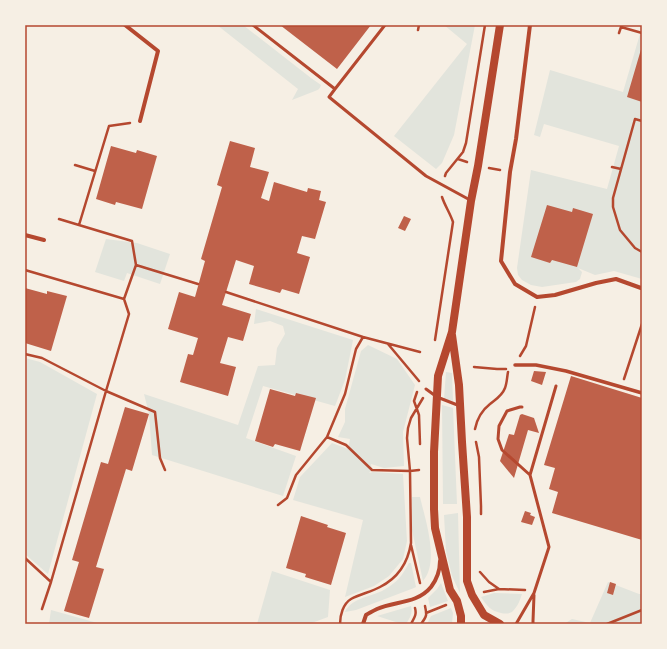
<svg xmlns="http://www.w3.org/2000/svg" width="667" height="649" viewBox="0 0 667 649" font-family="'Sofia Sans Condensed',sans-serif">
  <rect width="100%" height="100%" fill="#f6efe4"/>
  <path fill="#e2e4dc" d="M217 25H243L311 78 321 85C320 88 319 90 315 91L292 100 298 89Z
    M444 25H475L454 135 442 163 436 169 394 136 467 44Z
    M642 27V279L614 271 595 275 578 268 582 272 580 279 576 282 542 287 531 285 522 280 518 275 517 268 531 170 607 189 619 146 544 124 540 137 534 135 550 70 623 92Z
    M106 239 137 243 170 254 160 284 127 273 124 281 95 272Z
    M256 309 353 340 345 380 335 406 263 386 246 438 296 456 283 496 152 455 149 414 144 394 238 425 258 366 275 365 277 348 285 334 283 326 270 321 254 324Z
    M368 345 397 359 415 385 403 432 404 466 384 468 371 464 372 470 369 473 373 472 403 474 407 541 403 559 389 576 374 586 345 597 363 520 293 500 300 477 332 443 348 449 350 439 338 437 345 422V409L361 351Z
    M25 358 40 362 97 394 48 574 25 554Z
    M446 372 452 373 453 401 444 399Z
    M442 405 453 408 457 504H443Z
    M412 497H420C425 519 440 562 423 581L412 530Z
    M458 513 460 593 452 576 446 551 444 515Z
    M409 563H411L416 587 414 588 356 610 345 612C350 600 367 597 377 593 383 591 389 587 394 583 401 578 405 570 409 563Z
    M272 571 330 590 328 617 309 624H257Z
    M608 582 639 594H642V624H564L572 619 590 623Z
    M441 583 448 601 430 607 428 598 437 589Z
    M494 593 522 594C520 600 518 606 513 611 510 614 505 614 501 613 491 611 487 606 481 597Z
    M411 606C413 613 410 618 406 624H402L377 616Z
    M451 608 453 613 452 624H427L431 616Z
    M51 610 101 624H49Z"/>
  <path fill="#bf614a" d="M280 25H371L337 69Z
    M642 46V102L627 97Z
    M230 141 255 148 250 167 269 172 261 198 269 201 274 182 307 192 308 188 321 191 319 200 326 202 315 239 302 236 297 253 310 257 299 294 282 289 280 293 249 284 254 266 236 260 222 305 251 314 243 341 228 337 220 363 236 367 228 396 180 382 188 354 193 355 198 338 168 329 179 292 195 297 205 261 201 259 222 187 217 185Z
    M111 146 136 153 137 150 157 156 142 209 116 202 115 205 96 199Z
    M547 205 572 212 573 208 593 214 577 267 552 260 550 263 531 257Z
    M404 216 411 219 405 231 398 228Z
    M25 288 47 294V291L67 296 51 351 25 343Z
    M534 371 546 372 542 385 531 381Z
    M571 376 642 398V540L552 513 558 492 549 489 555 468 544 465Z
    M270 389 295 396 296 393 316 398 300 451 275 444 273 447 255 441Z
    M125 407 149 414 132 471 126 469 96 567 104 569 89 618 64 611 79 562 72 560 101 462 108 464Z
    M522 414 534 418 539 433 528 430 514 478 500 461 509 434 514 435 520 415Z
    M525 511 531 513 530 515 535 517 532 525 521 522Z
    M301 516 328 525 327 527 346 533 331 585 305 577 306 574 286 568Z
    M610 582 616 584 613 595 607 593Z"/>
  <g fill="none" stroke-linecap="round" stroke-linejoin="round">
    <path stroke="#b5482f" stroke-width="2.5" d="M622 25 621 27 642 33
      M418 30 419 25
      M619 33 621 27
      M642 121 635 119 613 198V207L620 230 635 248 642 252
      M458 159 467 162
      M75 165 95 171
      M612 167 621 169
      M489 168 500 170
      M445 176 446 173 463 152 466 143 485 25
      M59 219 132 241 136 265
      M79 225 109 126 130 123
      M25 270 124 299 136 265 198 284
      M226 292 363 337
      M435 340 453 222C450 213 445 206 442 197
      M388 344 419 381
      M25 354 42 358 106 391 155 412 160 458 165 470
      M520 356 526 346 535 307
      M474 367 497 369H506
      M624 379 642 324
      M417 392 414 401 419 415 420 444
      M475 429C477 419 481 411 490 404 496 399 502 396 505 388 507 383 507 377 508 372
      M327 437 346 445 372 470 410 471 419 470
      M476 442 479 457 481 506V514
      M278 505 287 498 296 475 327 437 345 394 356 349 363 337 420 352
      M411 545 420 583
      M25 558 51 582 42 609
      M480 572 489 582 499 589
      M51 582 106 391 129 314 124 299
      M484 592 499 589 525 590
      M426 613 446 605
      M340 624C340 615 343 604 351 599 360 594 371 592 380 587 398 578 408 562 411 543L410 471 407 438 408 428 411 418 423 398
      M411 624C414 618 417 615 415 608
      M421 624C427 616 427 615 425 606
      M607 624 642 610"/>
    <path stroke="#b5482f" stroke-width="3" d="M253 25 335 89 329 97 426 176 470 200
      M335 89 385 25
      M426 389 437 397 460 406
      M522 407H520L507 411 499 426 498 439 502 450 530 475
      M516 624 534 593 549 547 530 475 556 386
      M533 624V621L534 595"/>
    <path stroke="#b5482f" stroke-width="3.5" d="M515 365H536L566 371 642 393"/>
    <path stroke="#b5482f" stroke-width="4" d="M125 25 158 51 140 121
      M530 25 516 139 510 172 501 261 515 284 537 297 555 295 596 283 616 279 641 288
      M25 235 44 240
      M363 624 366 615C369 613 373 611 377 609 395 601 417 604 431 587 437 579 440 571 440 561"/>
    <path stroke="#b5482f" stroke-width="8" d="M452 335 459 385 462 442 467 517V581L472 595 484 615 500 624
      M461 624V616L457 601 450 590 435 528 434 509V452L438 376 452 332 471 201 478 166 500 25"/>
  </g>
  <rect width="667" height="649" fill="none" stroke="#f6efe4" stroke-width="52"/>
  <rect x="26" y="26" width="615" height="597" fill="none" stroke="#b5482f" stroke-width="1.5"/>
</svg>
